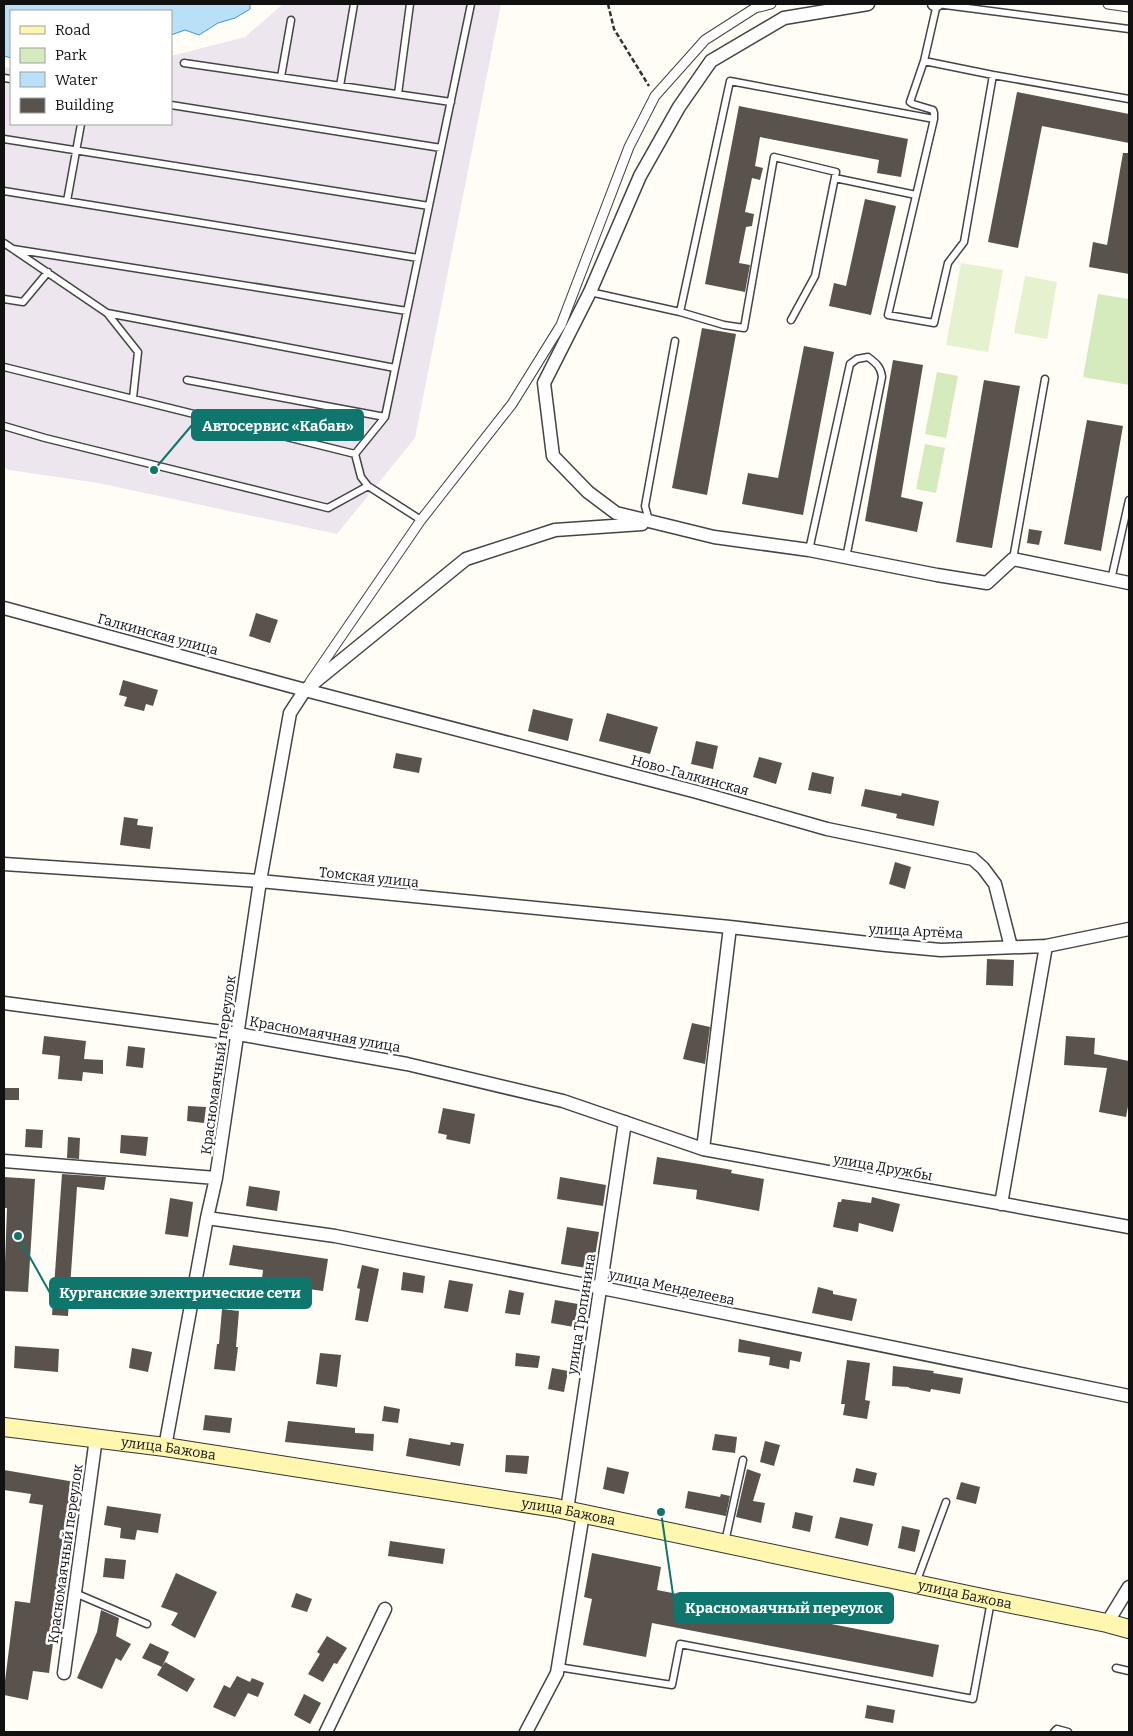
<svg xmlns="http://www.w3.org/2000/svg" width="1133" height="1736" viewBox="0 0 1133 1736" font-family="Bitter,serif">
  <rect width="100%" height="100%" fill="#fffdf5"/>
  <path fill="#eee6ef" d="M283 4H501L415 438 337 534 98 483 9 470 4 467V67L11 68V124H171V56L245 37Z"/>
  <path fill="#d5ebbd" d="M1098 294 1129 299V385L1083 377Z
    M937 372 958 376 946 438 925 434Z
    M925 444 945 448 936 493 916 489Z"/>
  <path fill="#e6f2cf" d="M961 263 1003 270 988 352 946 345Z
    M1025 276 1057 282 1047 339 1014 333Z"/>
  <path fill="#b9e0f7" stroke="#3f96cf" d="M4 4H250V9L235 18 218 23 199 35 185 30 171 35V11H11V58L4 56Z"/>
  <path fill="#5a524d" d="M1017 92 1129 114V143L1042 126 1018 248 988 242Z
    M739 106 908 139 901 177 877 173 879 160 760 137 755 166 763 168 760 180 752 178 745 212 754 214 752 226 746 227 739 263 750 265 745 292 705 284Z
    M1123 153H1129V274L1089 267 1093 242 1107 245Z
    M865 199 896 206 871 315 829 306 834 283 846 286Z
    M702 328 736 334 707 495 672 488Z
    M804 346 834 352 803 515 742 504 748 473 778 478Z
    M893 360 923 365 901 497 923 502 917 532 865 521Z
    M984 380 1020 386 992 548 956 542Z
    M1087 420 1123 426 1101 551 1064 544Z
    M1029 529 1042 531 1039 545 1027 543Z
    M256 613 278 620 270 643 249 636Z
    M123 680 158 690 153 706 146 704 144 711 124 706 127 697 119 695Z
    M533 709 573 719 568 741 528 731Z
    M607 713 658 727 650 754 599 741Z
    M696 741 718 746 713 769 691 764Z
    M396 753 422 758 419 773 393 768Z
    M759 757 782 763 776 784 753 777Z
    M812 772 834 777 831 794 808 790Z
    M865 789 901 796 902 793 939 801 934 826 896 818 897 814 861 806Z
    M124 817 138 819 137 825 153 827 150 849 120 845Z
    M895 862 911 867 905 889 889 884Z
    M987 959 1014 960 1013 986 986 985Z
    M692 1023 710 1027 705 1064 683 1059Z
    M44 1036 86 1041 84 1059 103 1060V1074L83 1072 82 1081 58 1079 60 1056 42 1054Z
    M1066 1036 1095 1038 1094 1054 1129 1061V1101L1126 1117 1099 1112 1107 1068 1064 1065Z
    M128 1046 145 1048 143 1068 126 1066Z
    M4 1088H19V1100H4Z
    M188 1106 206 1107 204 1123 187 1121Z
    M443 1108 475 1114 470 1144 446 1139 447 1135 438 1133Z
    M26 1129 43 1130 42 1148 25 1147Z
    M121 1135 148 1137 146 1156 120 1153Z
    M68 1137 80 1138 79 1159 67 1158Z
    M657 1157 699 1164 732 1170 731 1173 764 1179 759 1211 696 1199 697 1190 653 1184Z
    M62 1174 106 1177 104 1190 77 1187 68 1316 52 1315Z
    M4 1177 35 1179 28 1292 4 1291 7 1208H4Z
    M560 1177 606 1185 603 1206 557 1199Z
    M249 1186 280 1191 277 1211 246 1206Z
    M872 1197 900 1204 893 1232 859 1223 858 1232 833 1227 838 1202H841L842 1199 871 1203Z
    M170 1198 193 1202 188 1237 165 1234Z
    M567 1227 599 1232 593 1269 561 1264Z
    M233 1245 328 1259 323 1291 308 1289V1286L262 1279 263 1270 229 1265Z
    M362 1265 379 1269 368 1322 355 1320 360 1289 357 1288Z
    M403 1272 425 1276 423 1293 401 1290Z
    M449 1280 473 1284 468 1312 444 1308Z
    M818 1287 833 1291V1294L857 1299 852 1321 812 1313Z
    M509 1290 524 1293 520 1315 505 1313Z
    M555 1300 578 1304 574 1327 551 1323Z
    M222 1309 239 1311 236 1347H238L235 1371 214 1369 217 1344H219Z
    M739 1339 802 1352 800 1362 790 1360 789 1369 769 1365 770 1357 738 1352Z
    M15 1346 59 1349 58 1372 14 1368Z
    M132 1348 152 1352 148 1372 129 1368Z
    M320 1353 341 1355 337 1387 316 1384Z
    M516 1353 540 1356 538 1368 515 1366Z
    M847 1360 870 1363 865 1400 870 1401 867 1419 843 1415 845 1404H841Z
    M893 1366 934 1371 933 1373 963 1378 960 1394 931 1389 930 1392 909 1388V1387L892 1386Z
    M552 1368 568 1371 564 1392 548 1389Z
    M384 1406 400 1409 398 1423 382 1421Z
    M205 1415 232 1418 230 1433 203 1430Z
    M288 1421 355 1428V1433L374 1434 373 1451 285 1442Z
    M715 1434 737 1437 735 1453 712 1450Z
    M409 1438 450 1445 451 1442 464 1444 460 1466 406 1456Z
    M765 1441 780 1445 774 1466 760 1462Z
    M506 1455 529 1456 527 1474 505 1472Z
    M607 1467 629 1472 624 1494 603 1489Z
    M856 1468 877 1473 874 1486 853 1482Z
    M747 1469 761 1474 753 1501 765 1503 761 1523 736 1517Z
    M4 1470 75 1482 49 1673 33 1671 28 1700 4 1695V1680L5 1681 15 1601 30 1603 43 1505 29 1503 31 1494 4 1490Z
    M961 1482 980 1487 976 1504 956 1499Z
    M688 1491 720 1497 721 1494 730 1496 726 1516 685 1508Z
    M107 1506 161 1514 158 1533 137 1530 135 1540 120 1538 121 1528 104 1525Z
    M795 1512 813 1516 810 1532 792 1528Z
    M840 1517 873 1524 868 1546 835 1538Z
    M902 1526 920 1530 915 1552 898 1548Z
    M390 1541 445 1549 443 1564 388 1556Z
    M592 1553 661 1567 657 1590 939 1645 933 1677 652 1623 646 1657 583 1645 592 1599 584 1597Z
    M105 1558 126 1560 124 1579 103 1577Z
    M176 1573 217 1592 195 1638 171 1625 178 1613 161 1607Z
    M296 1593 312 1599 307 1612 291 1607Z
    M101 1610 119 1618 116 1636 131 1644 121 1661 116 1658 102 1689 77 1678 97 1632Z
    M327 1636 347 1648 337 1664 334 1663 323 1682 308 1674 320 1654 317 1652Z
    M150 1643 169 1652 162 1667 142 1658Z
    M165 1662 195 1679 187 1692 157 1675Z
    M237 1676 250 1682 252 1678 264 1683 258 1697 248 1693 235 1717 213 1707 224 1685 230 1688Z
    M304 1694 321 1703 310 1724 294 1715Z
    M867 1705 895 1710 893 1723 865 1718Z"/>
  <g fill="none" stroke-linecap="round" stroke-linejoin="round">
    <g stroke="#444" stroke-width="9">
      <path id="service" d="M924 61 993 75 1129 99
        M184 63 451 102
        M993 75 964 242 948 263 934 323 888 315 934 119V113L933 110 913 104 910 102 924 61 937 4 1129 29
        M281 77 291 20
        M4 78 11 79
        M340 86 354 4
        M398 94 410 4
        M171 105 441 148
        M4 139 429 206
        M835 178 916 195
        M4 191 418 258
        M67 201 81 124
        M4 243 107 313 138 352 133 398
        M13 249 407 311
        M590 292 680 312
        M4 299 23 302 48 272
        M107 313 395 368
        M791 320 815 276 836 172 774 157 744 328 724 325 680 312 730 81 934 119
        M4 367 355 454
        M187 380 385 417
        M4 426 45 438 328 508 368 486
        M421 520 368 486 361 477 355 454 385 417 471 4
        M650 520 648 517 645 506 675 341
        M809 550 850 364 857 359 868 357C876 363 881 367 882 377L846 558
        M1013 559 1045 379
        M1111 580 1129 500
        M725 1542 743 1460
        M916 1583 946 1502
        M75 1593 147 1624
        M558 1667 672 1685 680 1644 973 1699 991 1601
        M1116 1668 1129 1671
        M1054 1732 1057 1729 1068 1732"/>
    </g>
    <g stroke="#444" stroke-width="11">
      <path id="pedestrian" d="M1108 4 1129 7
        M310 682 421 520 512 404 561 325 629 147 655 96 705 40 755 8 771 4"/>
    </g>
    <g stroke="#444" stroke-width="15">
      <path id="minor" d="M868 4 784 18 711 61 679 107 640 176 590 292 544 383 553 456 588 492 616 513 714 537 809 550 937 575 987 583 1013 559 1129 583
        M934 4H937
        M4 608 305 690 697 792 827 829 973 859 983 868 995 884 1011 947
        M4 864 260 881 730 927 886 945 941 950 1046 946 1129 929
        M4 1003 238 1034 407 1064 563 1101 703 1149 1129 1227
        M703 1149 730 927
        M4 1161 216 1178
        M1001 1204 1046 946
        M207 1218 335 1236 617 1291 1129 1396
        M165 1447 207 1218 216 1178 260 881 290 713 305 690 466 559 555 530 642 524
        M567 1510 625 1122
        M1107 1623 1129 1587
        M64 1673 96 1438
        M326 1732 385 1609
        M526 1732 557 1673 583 1514"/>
    </g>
    <g stroke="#333" stroke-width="20">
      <g id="secondary">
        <path id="s1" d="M4 1427 165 1447 556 1508 992 1600 1107 1623 1129 1629"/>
      </g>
    </g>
    <path stroke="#333" stroke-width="2.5" stroke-dasharray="5 2.5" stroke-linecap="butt" d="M608 4 614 29 649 86"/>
    <use href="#service" stroke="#fff" stroke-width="6"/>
    <use href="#pedestrian" stroke="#fff" stroke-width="9"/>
    <use href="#minor" stroke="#fff" stroke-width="12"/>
    <use href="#secondary" stroke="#fff6b0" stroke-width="18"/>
  </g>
  <g text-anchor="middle" stroke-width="5" stroke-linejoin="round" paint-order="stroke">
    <g font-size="14" fill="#111" stroke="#fff">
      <text transform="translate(158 634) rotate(15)" y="5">Галкинская улица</text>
      <text transform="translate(690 775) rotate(15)" y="5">Ново-Галкинская</text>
      <text transform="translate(369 877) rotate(6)" y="5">Томская улица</text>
      <text transform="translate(916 931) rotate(3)" y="5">улица Артёма</text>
      <text transform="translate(325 1034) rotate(10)" y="5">Красномаячная улица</text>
      <text transform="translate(218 1065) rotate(-82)" y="5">Красномаячный переулок</text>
      <text transform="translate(883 1167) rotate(10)" y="5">улица Дружбы</text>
      <text transform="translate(672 1287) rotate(12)" y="5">улица Менделеева</text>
      <text transform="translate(581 1314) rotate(-81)" y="5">улица Тропинина</text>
      <text dy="5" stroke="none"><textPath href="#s1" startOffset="166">улица Бажова</textPath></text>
      <text dy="5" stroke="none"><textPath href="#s1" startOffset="571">улица Бажова</textPath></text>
      <text transform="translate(65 1554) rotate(-82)" y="5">Красномаячный переулок</text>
      <text dy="5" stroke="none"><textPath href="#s1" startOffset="976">улица Бажова</textPath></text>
    </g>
  </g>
  <path fill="none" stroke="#0f766e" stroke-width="2" d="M154 470L192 425M18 1236L50 1293M661 1512L675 1608"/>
  <g fill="#0f766e" stroke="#fff" stroke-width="2">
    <circle cx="154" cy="470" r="5"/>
    <circle cx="18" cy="1236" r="5"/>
    <circle cx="661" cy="1512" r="5"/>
  </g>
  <g fill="#0f766e" stroke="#0f766e" stroke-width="2">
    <rect x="192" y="410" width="171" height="30" rx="5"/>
    <rect x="50" y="1278" width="261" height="30" rx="5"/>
    <rect x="675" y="1593" width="218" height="30" rx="5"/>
  </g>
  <g font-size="15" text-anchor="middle" font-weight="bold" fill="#fff">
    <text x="278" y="431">Автосервис «Кабан»</text>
    <text x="180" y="1298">Курганские электрические сети</text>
    <text x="784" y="1613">Красномаячный переулок</text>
  </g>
  <rect width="1133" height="1736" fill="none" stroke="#111111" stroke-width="10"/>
  <rect x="10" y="10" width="162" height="115" fill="#ffffff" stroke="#a0a0a0"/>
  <rect x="20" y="26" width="25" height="8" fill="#fff6b0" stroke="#a0a0a0"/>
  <text x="55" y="35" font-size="15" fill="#111111">Road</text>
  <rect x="20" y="48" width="25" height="15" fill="#d5ebbd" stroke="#a0a0a0"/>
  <text x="55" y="60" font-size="15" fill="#111111">Park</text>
  <rect x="20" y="72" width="25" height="15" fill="#b9e0f7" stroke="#a0a0a0"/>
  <text x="55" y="85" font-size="15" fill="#111111">Water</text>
  <rect x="20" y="98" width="25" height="15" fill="#5a524d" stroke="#a0a0a0"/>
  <text x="55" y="110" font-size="15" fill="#111111">Building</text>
</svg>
